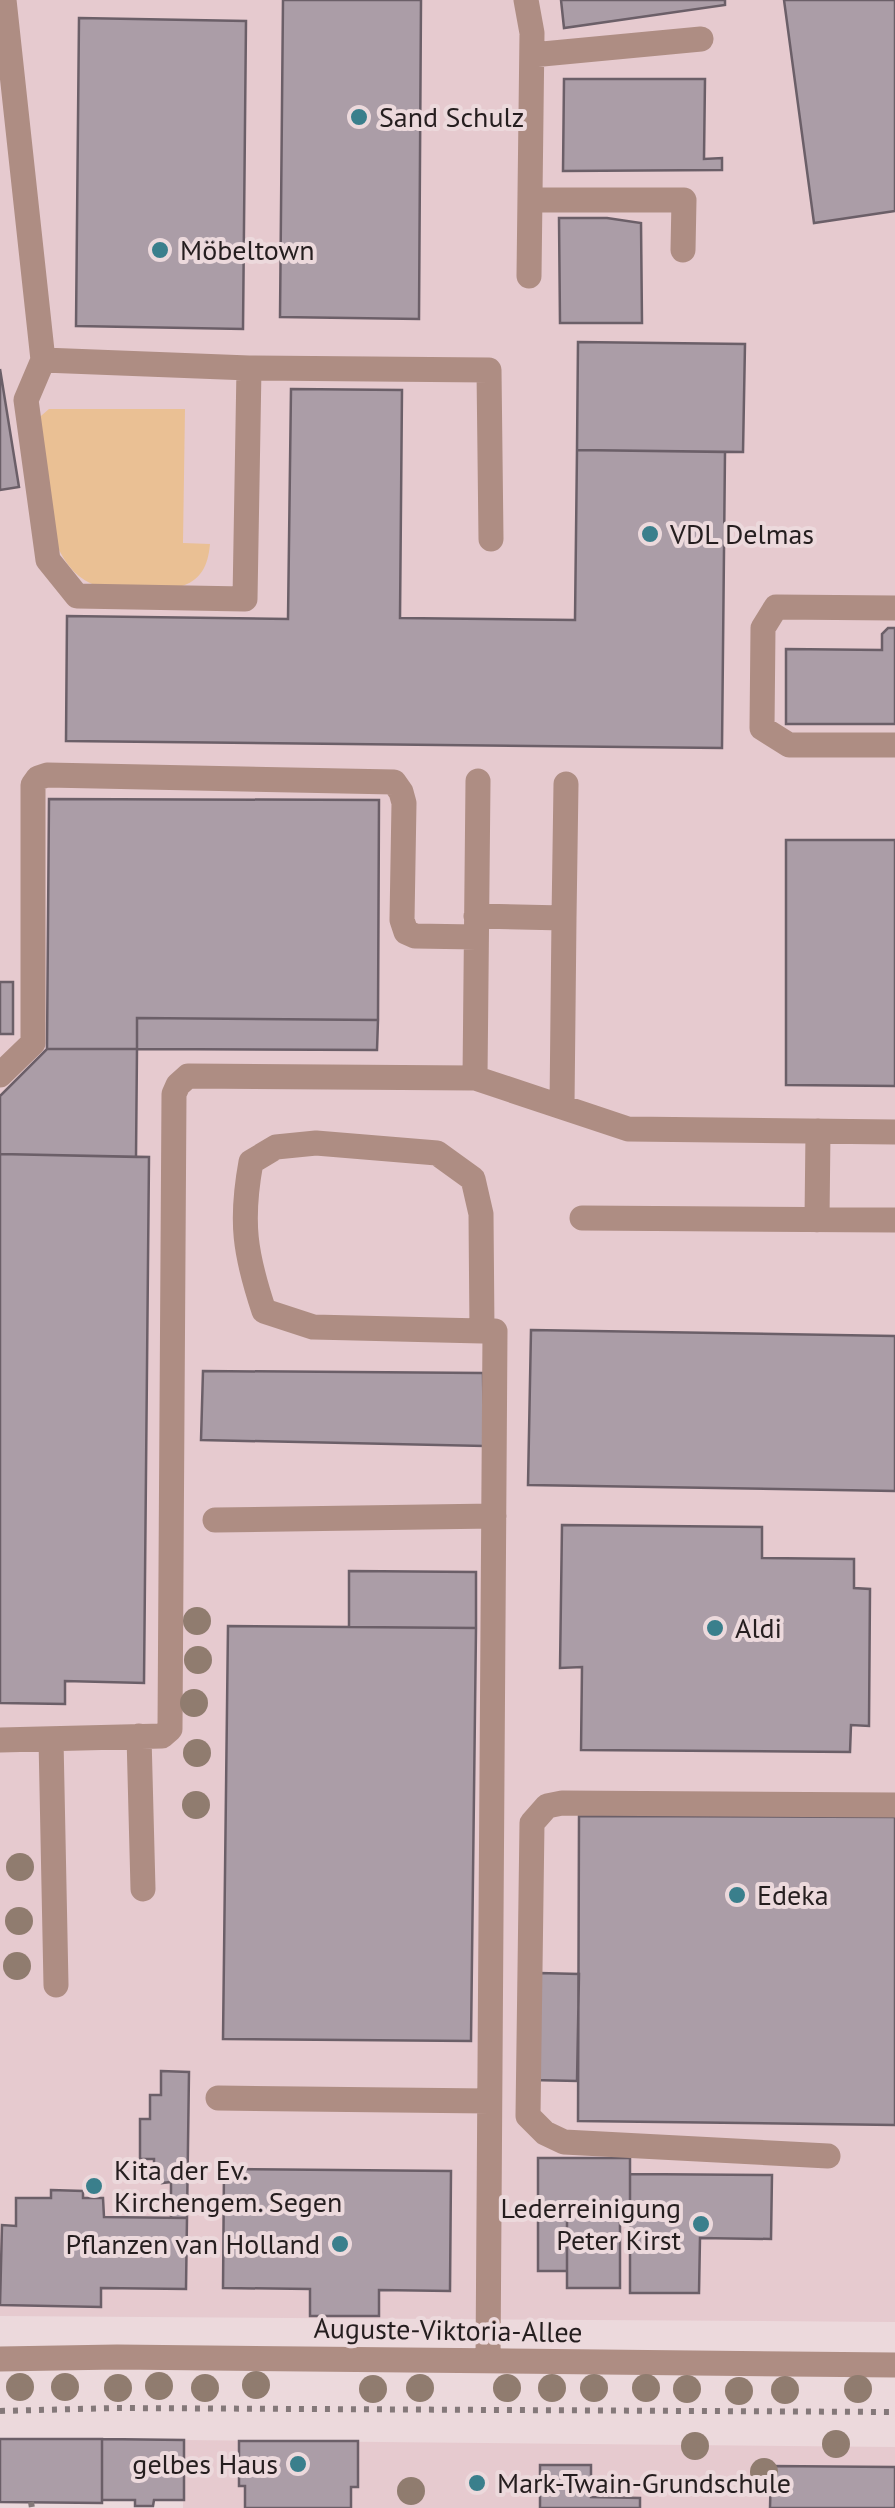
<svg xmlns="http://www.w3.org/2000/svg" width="895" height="2508" viewBox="0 0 895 2508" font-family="'PT Sans',sans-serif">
  <rect width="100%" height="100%" fill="#ecd9dc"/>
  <path fill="#e6cacf" d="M0 0H895V2322L0 2316Z
    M184 2440 895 2447V2508H183Z"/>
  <path fill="#eac094" d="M49 409H185L183 543 210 544C208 566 201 581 179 587L99 586C79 581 67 566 58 548L34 422Z"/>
  <path fill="#ab9da7" stroke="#6b5f68" stroke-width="2.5" d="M283 0H421L419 319 280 317Z
    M561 0H725V5L564 28Z
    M784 0H895V211L814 223Z
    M79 18 246 21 243 329 76 326Z
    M564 79H705L704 159 722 158V170L563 171Z
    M559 218H607L641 223 642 323H560Z
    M578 342 745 344 743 452 577 450Z
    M0 369 19 487 0 490Z
    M291 389 402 390 400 618 575 620 577 450 725 452 722 748 66 741 67 616 288 619Z
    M888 628H895V724H786V649L882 650V634Z
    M49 799 379 800 378 1020 137 1018V1049H47Z
    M786 840H895V1086L786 1085Z
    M0 982H13V1034H0Z
    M137 1018 378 1020 377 1050 137 1049Z
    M47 1049H137L136 1157 0 1154V1096Z
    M0 1154 149 1157 144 1683 65 1681V1704L0 1703Z
    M531 1330 895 1336V1491L528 1485Z
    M203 1371 483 1373 484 1446 201 1440Z
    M562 1525 762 1527V1558L854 1559V1588L870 1589 869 1726 851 1725 850 1752 581 1750 582 1667 560 1668Z
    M349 1571 476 1572V1628L349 1627Z
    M228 1626 476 1628 471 2041 223 2039Z
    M579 1816 895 1817V2125L578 2121Z
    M539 1973 579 1974 577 2081 532 2080Z
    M161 2071 189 2072 187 2218H171V2182L162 2183V2171H154V2159H140V2119H150V2095H161Z
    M538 2158H630V2210L567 2209V2271H538Z
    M224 2169 451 2171 450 2291 379 2290V2316H310V2289L223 2288Z
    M630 2174 772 2175 771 2239 700 2238 699 2293H630Z
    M51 2190 83 2191V2198H103L104 2217 187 2218 186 2289 101 2288V2307L0 2305 2 2225 16 2226V2198H51Z
    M567 2209H620V2288H567Z
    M0 2439H102V2503L0 2502Z
    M102 2439 184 2440V2500H154L153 2506H135V2500H102Z
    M239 2441H358V2487H351V2508H245V2486H239Z
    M540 2465H591V2497L640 2498V2508H540Z
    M771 2466 895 2467V2508H770Z"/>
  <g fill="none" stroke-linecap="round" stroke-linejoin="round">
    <path stroke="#847879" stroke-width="6" stroke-dasharray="5 8" stroke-linecap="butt" d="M0 2411 115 2408 895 2412
      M31 2502 32 2508"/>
    <path stroke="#ae8d83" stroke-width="25" d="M4 0 43 360 26 400 48 560 77 596 245 599 249 368 43 360
      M526 0 532 33 529 276
      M532 55 701 39
      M530 200H684L683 250
      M249 368 489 370 491 539
      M895 608 776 607 763 628 762 728 789 745H895
      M476 916 564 918 566 784
      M0 1075 33 1043V785L38 778 47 775 394 782 401 792 404 803 402 920 406 932 415 936 476 937
      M475 1078 628 1129 895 1132
      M562 1106 564 918
      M582 1218 895 1220
      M817 1220 818 1131
      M482 1331 481 1214 473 1179 437 1153 316 1143 276 1147 251 1162C240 1222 245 1254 264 1311L313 1327 482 1331H495L488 2361
      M215 1520 494 1516
      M139 1736 143 1889
      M51 1739 56 1985
      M0 1740 162 1736 170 1729 174 1094 178 1085 188 1076 475 1078 478 781
      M218 2098 489 2101
      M828 2156 564 2142 545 2133 528 2116 532 1823 547 1806 562 1803 895 1805
      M0 2359 117 2357 895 2365"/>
  </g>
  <g fill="#907c6f">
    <circle cx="197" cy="1621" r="14"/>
    <circle cx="198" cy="1660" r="14"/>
    <circle cx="194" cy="1703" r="14"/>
    <circle cx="197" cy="1753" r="14"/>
    <circle cx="196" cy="1805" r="14"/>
    <circle cx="20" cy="1867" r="14"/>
    <circle cx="19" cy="1921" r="14"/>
    <circle cx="17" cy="1966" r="14"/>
    <circle cx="256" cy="2385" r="14"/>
    <circle cx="159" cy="2386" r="14"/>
    <circle cx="20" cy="2387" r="14"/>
    <circle cx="65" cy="2387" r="14"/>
    <circle cx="118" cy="2388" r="14"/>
    <circle cx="205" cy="2388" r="14"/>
    <circle cx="420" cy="2388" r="14"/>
    <circle cx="507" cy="2388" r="14"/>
    <circle cx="552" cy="2388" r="14"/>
    <circle cx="594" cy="2388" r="14"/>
    <circle cx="646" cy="2388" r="14"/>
    <circle cx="373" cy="2389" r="14"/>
    <circle cx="687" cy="2389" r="14"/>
    <circle cx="858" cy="2389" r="14"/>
    <circle cx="785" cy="2390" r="14"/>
    <circle cx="739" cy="2391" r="14"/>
    <circle cx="836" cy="2444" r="14"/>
    <circle cx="695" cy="2446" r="14"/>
    <circle cx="764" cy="2472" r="14"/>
    <circle cx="411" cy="2491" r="14"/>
  </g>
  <g fill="#3a7f8c" stroke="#ecd9dc" stroke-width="4">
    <circle cx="359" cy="117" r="10"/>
    <circle cx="160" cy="250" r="10"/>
    <circle cx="650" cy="534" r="10"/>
    <circle cx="715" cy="1628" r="10"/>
    <circle cx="737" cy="1895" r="10"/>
    <circle cx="94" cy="2186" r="10"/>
    <circle cx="701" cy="2224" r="10"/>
    <circle cx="340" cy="2244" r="10"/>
    <circle cx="298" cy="2464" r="10"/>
    <circle cx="477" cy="2483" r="10"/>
  </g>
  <g text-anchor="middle" stroke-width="8" stroke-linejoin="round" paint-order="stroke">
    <g font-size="28" fill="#251e1f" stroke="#ecd9dc" text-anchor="start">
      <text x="379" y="127">Sand Schulz</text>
      <text x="180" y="260">Möbeltown</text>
      <text x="670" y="544">VDL Delmas</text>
      <text x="735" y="1638">Aldi</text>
      <text x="757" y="1905">Edeka</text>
      <text x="114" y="2180">Kita der Ev.<tspan x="114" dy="32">Kirchengem. Segen</tspan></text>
      <text x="681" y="2218" text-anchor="end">Lederreinigung<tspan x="681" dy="32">Peter Kirst</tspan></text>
      <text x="320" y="2254" text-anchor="end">Pflanzen van Holland</text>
      <text x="278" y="2474" text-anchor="end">gelbes Haus</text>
      <text x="497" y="2493">Mark-Twain-Grundschule</text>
    </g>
    <g font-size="28" fill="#251e1f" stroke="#ecd9dc">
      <text transform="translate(448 2330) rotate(1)" y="10">Auguste-Viktoria-Allee</text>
    </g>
  </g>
</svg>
